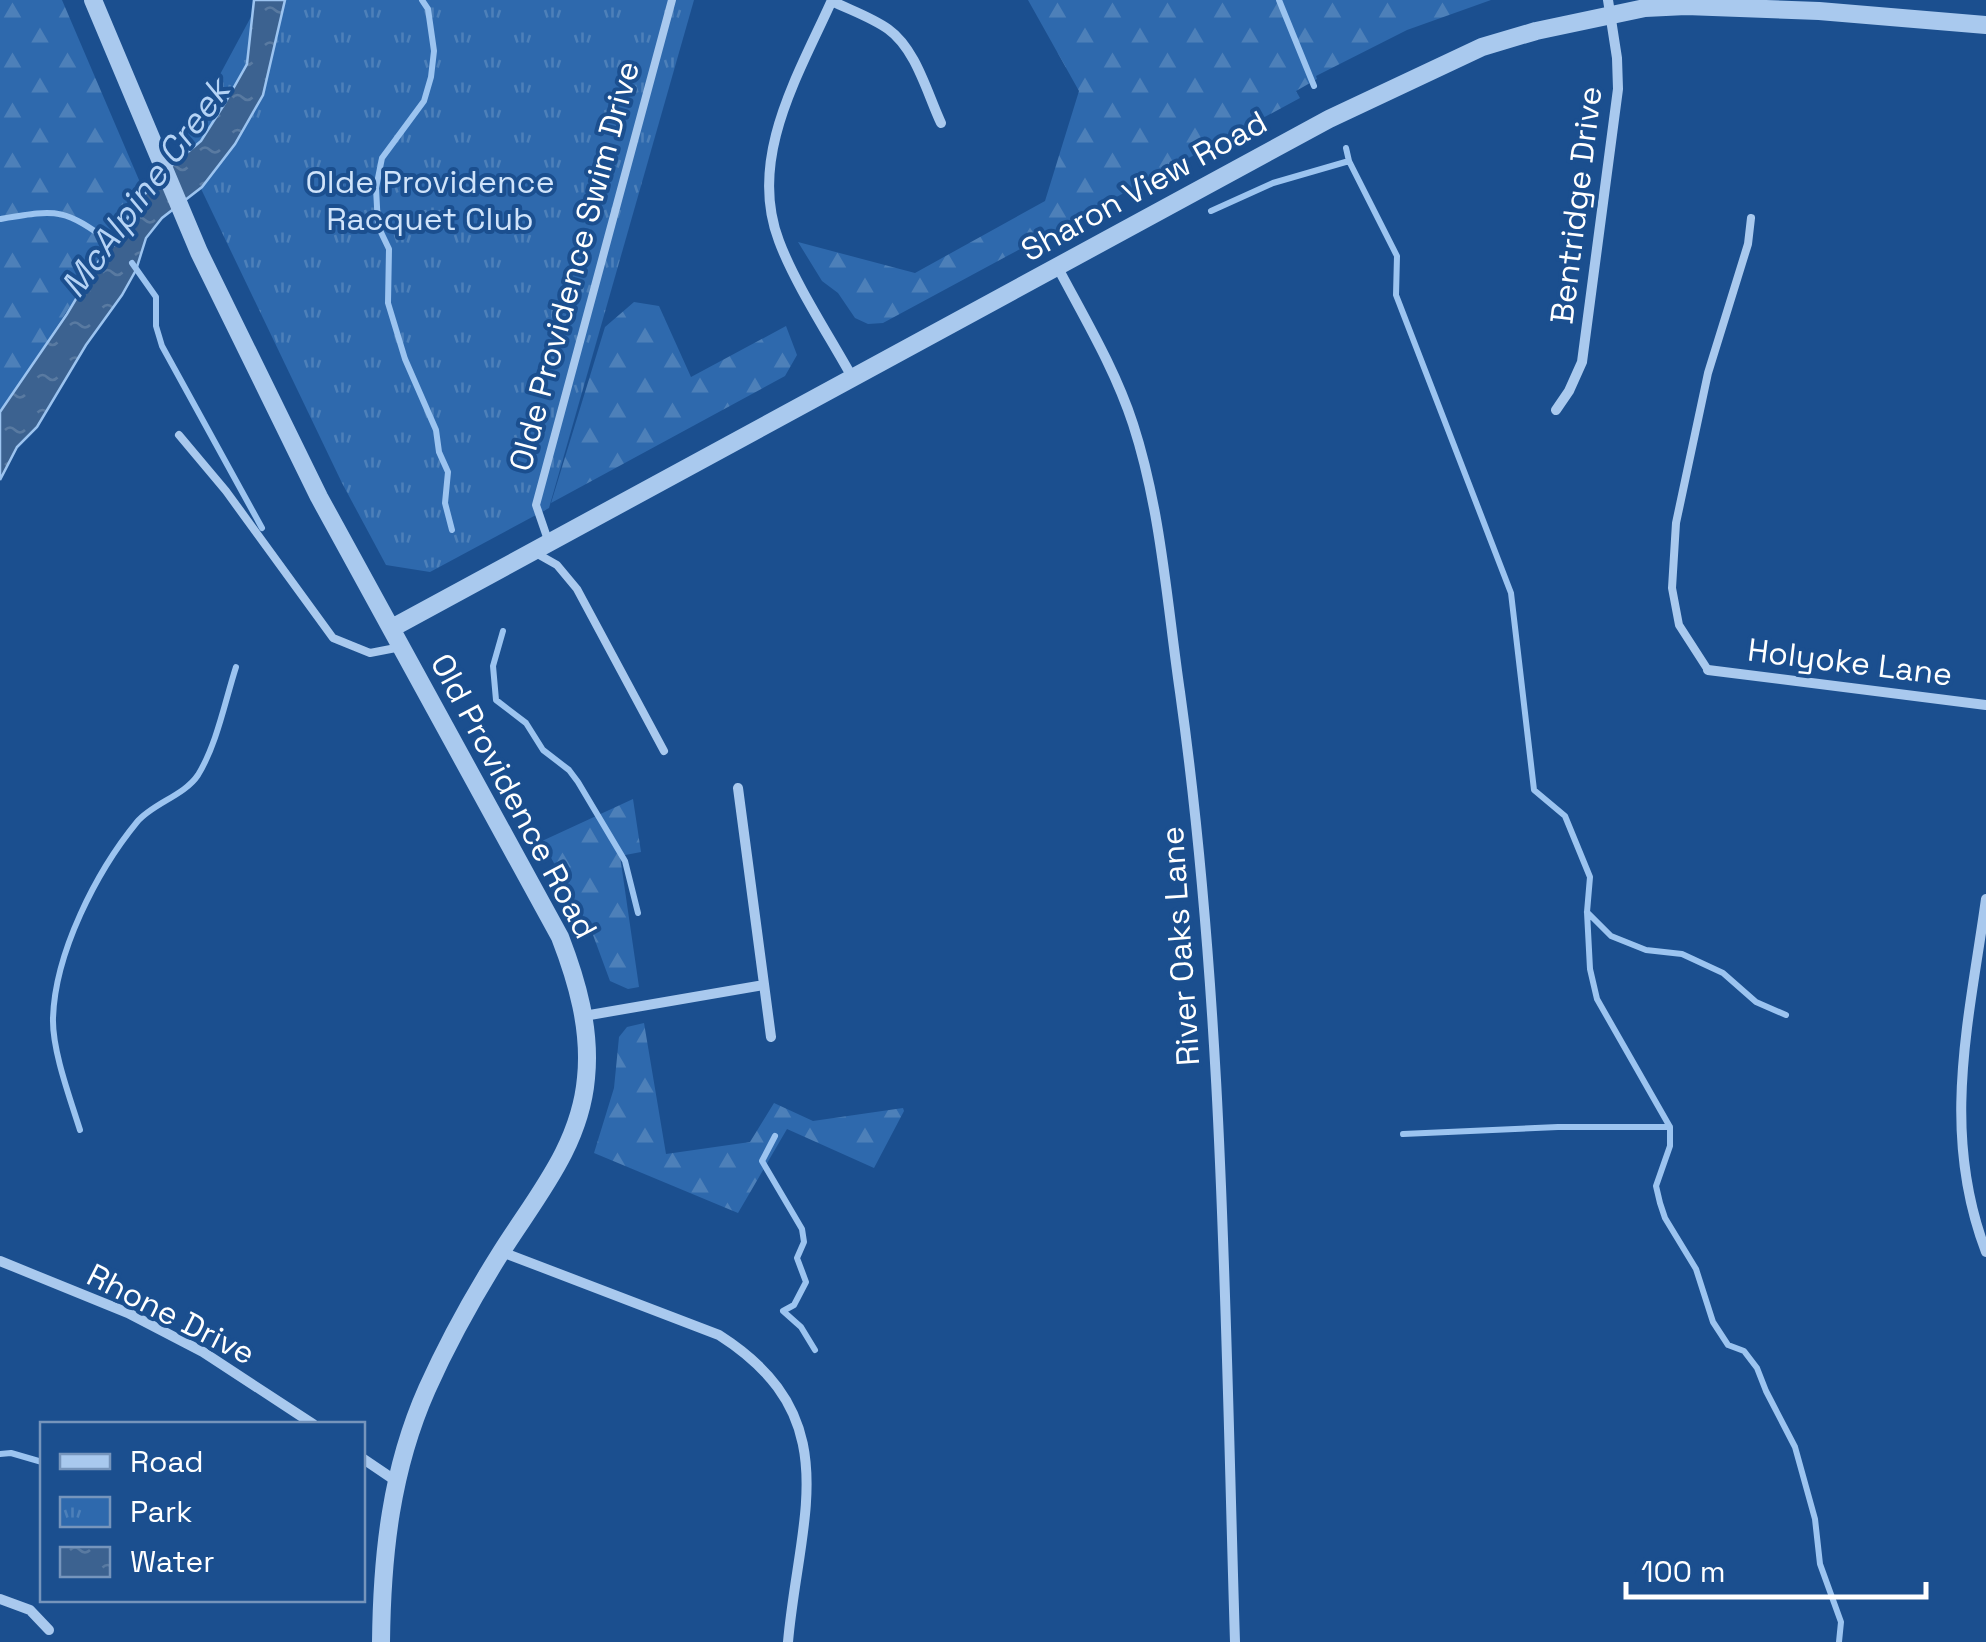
<svg xmlns="http://www.w3.org/2000/svg" width="1986" height="1642" viewBox="0 0 1986 1642" font-family="'Space Grotesk',sans-serif">
  <defs>
    <pattern id="forest-firs" width="22" height="20" patternUnits="userSpaceOnUse" patternTransform="scale(2.5)"><rect width="22" height="20" fill="#2e69ad"/><path d="M5 1l3.5 6h-7zM16 11l3.5 6h-7z" fill="#4d80b9"/></pattern>
    <pattern id="park-tufts" width="24" height="20" patternUnits="userSpaceOnUse" patternTransform="scale(2.5)"><rect width="24" height="20" fill="#2e69ad"/><path d="M3 7l-1-3M5 7V3M7 7l1-3M15 17l-1-3M17 17v-4M19 17l1-3" fill="none" stroke="#4d80b9"/></pattern>
    <pattern id="water-ripples" width="26" height="14" patternUnits="userSpaceOnUse" patternTransform="scale(2.5)"><rect width="26" height="14" fill="#3c6290"/><path d="M2 4q2-2 4 0t4 0M15 11q2-2 4 0t4 0" fill="none" stroke="#597aa1"/></pattern>
  </defs>
  <rect width="100%" height="100%" fill="#1b4f8f"/>
  <path fill="url(#forest-firs)" d="M0 0H62L145 194C95 266 49 340 0 412Z
    M1028 0H1491L1407 30 1316 76 1317 79 1296 91 1300 98 883 323 868 324 855 318 838 293 822 281 798 242 915 273 1045 201 1079 91Z
    M634 302 659 306 691 377 786 326 797 355 785 376 551 503 605 327Z
    M633 799 641 852 620 856 639 987 628 989 610 981 593 935 542 841Z
    M644 1023 666 1154 750 1142 774 1103 813 1121 903 1108 904 1111 874 1168 787 1129 738 1213 594 1153 614 1088 619 1037 627 1027Z"/>
  <path fill="url(#park-tufts)" d="M260 0H694L549 508 430 572 386 565 342 483 181 147Z"/>
  <path fill="url(#water-ripples)" stroke="#9cc4f0" stroke-width="2.5" d="M254 0H285L263 95 235 144 202 187 162 218 146 238 136 270 122 295 86 345 37 427 17 447 0 480V412L67 314 110 242 156 179 201 141 225 103 247 64Z"/>
  <g fill="none" stroke-linecap="round" stroke-linejoin="round">
    <path stroke="#9cc4f0" stroke-width="6" d="M422 0 428 9 434 51 431 77 424 101 382 158 376 188 378 226 389 249 388 303 405 359 436 430 439 452 448 472 445 503 452 530
      M1279 0 1314 86
      M1346 148 1349 161 1397 256 1396 295 1511 593 1534 790 1565 816 1590 877 1587 912 1590 969 1597 999 1670 1127V1146L1656 1186 1660 1203 1665 1218 1696 1269 1713 1322 1728 1345 1744 1351 1757 1368 1766 1391 1795 1447 1815 1519 1820 1564 1841 1622 1839 1642
      M1211 211 1273 183 1349 161
      M0 219C60 209 63 208 113 244
      M132 263 156 297V326L162 346 262 528
      M503 631 493 666 496 700 526 723 543 750 569 770 578 782 625 861 638 913
      M1587 912 1611 936 1646 950 1682 954 1723 973 1756 1002 1786 1015
      M80 1130C70 1098 52 1050 53 1018 55 953 96 872 137 822 153 803 184 796 198 775 217 744 225 701 236 667
      M1403 1134 1558 1127H1670
      M775 1136 762 1161 802 1229 804 1242 797 1258 806 1282 794 1305 783 1311 801 1327 815 1350
      M0 1454 11 1453 42 1462"/>
    <path stroke="#a9c9ee" stroke-width="8" d="M179 435 226 491 333 638 370 653 401 647
      M548 540 536 505 672 0
      M534 552 557 565 577 589 664 751
      M1708 670 1679 625 1672 588 1676 523 1708 373 1748 244 1751 218"/>
    <path stroke="#a9c9ee" stroke-width="10" d="M832 0C799 74 747 158 779 241 795 284 830 337 852 377
      M832 1C850 10 871 17 888 29 916 49 927 93 941 123
      M1058 268C1085 319 1115 369 1133 424 1161 510 1167 603 1180 692 1224 1006 1225 1325 1235 1642
      M1556 410 1569 391 1582 362 1618 89 1617 58 1608 0
      M1708 670 1986 705
      M738 788 771 1037
      M1986 899C1969 1021 1940 1132 1986 1252
      M584 1016 764 985
      M502 1252 719 1335C849 1418 799 1517 788 1642
      M0 1261 128 1313 203 1352 313 1424
      M362 1458 396 1481
      M0 1599 30 1610 49 1630"/>
    <path stroke="#a9c9ee" stroke-width="18" d="M93 0 199 252 319 497 560 937C577 981 591 1029 586 1078 580 1147 535 1198 500 1254 473 1297 448 1342 427 1389 391 1470 382 1554 381 1642
      M392 628 1329 119 1482 47 1536 31 1645 8 1686 6 1819 11 1986 25"/>
  </g>
  <g text-anchor="middle" stroke-width="8" stroke-linejoin="round" paint-order="stroke">
    <g font-size="32" fill="#cfe3fa" stroke="#1b4f8f">
      <text x="430" y="193">Olde Providence<tspan x="430" dy="37">Racquet Club</tspan></text>
    </g>
    <g font-size="32" fill="#fff" stroke="#1b4f8f">
      <text transform="translate(1144 186) rotate(-29)" y="11">Sharon View Road</text>
      <text transform="translate(1576 205) rotate(-83)" y="11">Bentridge Drive</text>
      <text transform="translate(574 266) rotate(-75)" y="11">Olde Providence Swim Drive</text>
      <text transform="translate(1850 662) rotate(7)" y="11">Holyoke Lane</text>
      <text transform="translate(514 796) rotate(62)" y="11">Old Providence Road</text>
      <text transform="translate(1180 946) rotate(-94)" y="11">River Oaks Lane</text>
      <text transform="translate(171 1314) rotate(27)" y="11">Rhone Drive</text>
    </g>
    <g font-size="35" font-style="italic" fill="#b5d3f5" stroke="#1b4f8f">
      <text transform="translate(145 188) rotate(-54)" y="12">McAlpine Creek</text>
    </g>
  </g>
  <rect x="40" y="1422" width="325" height="180" fill="#1b4f8f" stroke="#7695bc" stroke-width="2.5"/>
  <rect x="60" y="1454" width="50" height="15" fill="#a9c9ee" stroke="#7695bc" stroke-width="2.5"/>
  <text x="130" y="1472" font-size="30" fill="#ffffff">Road</text>
  <rect x="60" y="1497" width="50" height="30" fill="url(#park-tufts)" stroke="#7695bc" stroke-width="2.5"/>
  <text x="130" y="1522" font-size="30" fill="#ffffff">Park</text>
  <rect x="60" y="1547" width="50" height="30" fill="url(#water-ripples)" stroke="#7695bc" stroke-width="2.5"/>
  <text x="130" y="1572" font-size="30" fill="#ffffff">Water</text>
  <path d="M1626 1582v15h300v-15" fill="none" stroke="#ffffff" stroke-width="5"/>
  <text x="1641" y="1582" font-size="30" fill="#ffffff" stroke="#1b4f8f" stroke-width="8" paint-order="stroke">100 m</text>
</svg>
